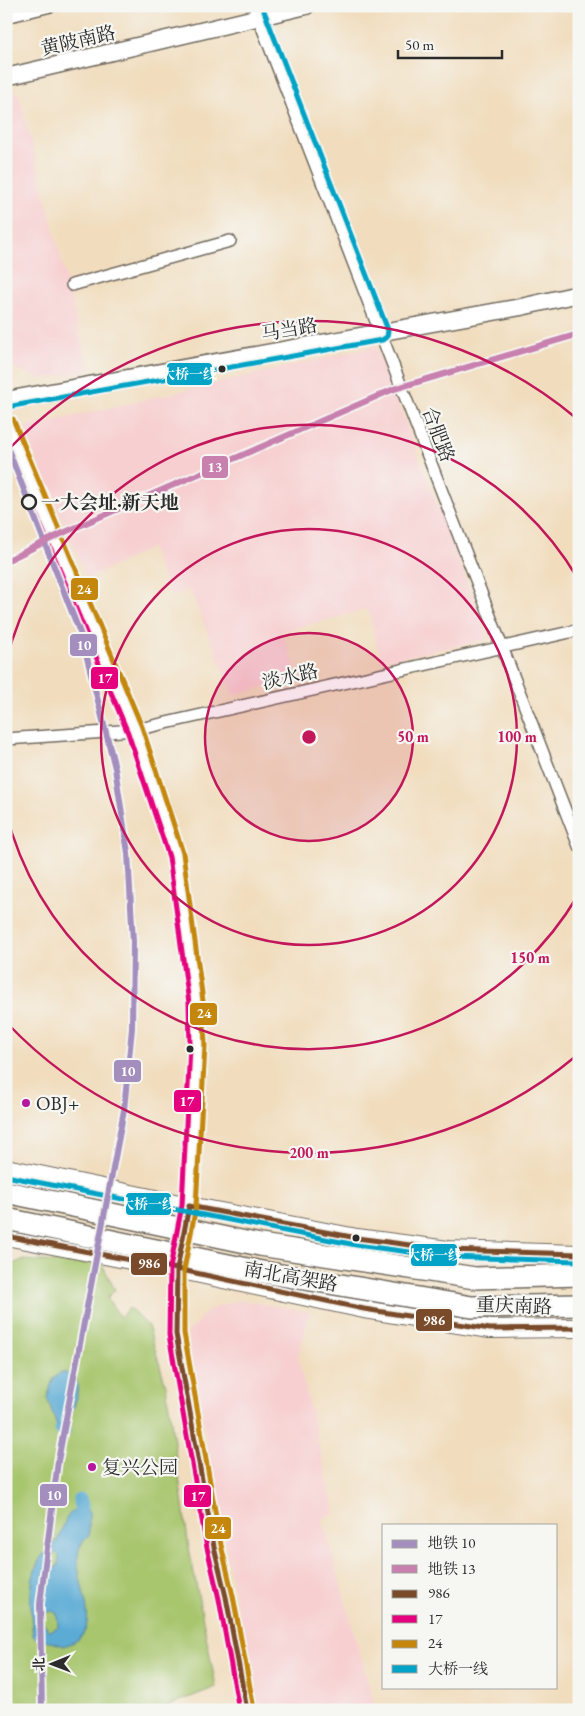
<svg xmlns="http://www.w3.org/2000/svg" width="585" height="1716" viewBox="0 0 585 1716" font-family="'EB Garamond','Noto Serif SC',serif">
  <rect width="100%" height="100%" fill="#f6f6f2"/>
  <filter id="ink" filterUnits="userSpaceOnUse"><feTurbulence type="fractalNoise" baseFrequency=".02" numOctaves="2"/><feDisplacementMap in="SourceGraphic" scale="10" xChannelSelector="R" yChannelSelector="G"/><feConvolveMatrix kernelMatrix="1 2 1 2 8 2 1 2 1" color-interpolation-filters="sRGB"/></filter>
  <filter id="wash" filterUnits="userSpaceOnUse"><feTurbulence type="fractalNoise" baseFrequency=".0096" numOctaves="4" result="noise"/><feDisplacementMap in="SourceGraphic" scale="20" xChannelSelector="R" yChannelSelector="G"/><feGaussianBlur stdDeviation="1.12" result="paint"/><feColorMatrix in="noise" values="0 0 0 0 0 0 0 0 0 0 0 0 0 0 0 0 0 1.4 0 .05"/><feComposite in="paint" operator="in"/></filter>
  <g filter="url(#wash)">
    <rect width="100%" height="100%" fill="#f1ddbe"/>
    <path fill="#f7cfd0" d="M18 92 56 238 89 371 40 379 12 367 6 354V94Z
      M376 346 489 639 381 662 368 609 281 632 300 678 233 695 190 589 171 598 151 548 87 579 23 428Z
      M579 754V783L570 756Z
      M240 1300 310 1312 298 1358 335 1513 322 1518 376 1710H259L231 1579 187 1334 208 1310Z"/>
    <path fill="#a8c66e" stroke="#6a784c" d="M22 1260 102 1264 115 1290 107 1298 120 1317 130 1308 148 1326 166 1386 189 1548 216 1687 157 1710H6V1267Z"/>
    <path fill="#5babd5" stroke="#436b80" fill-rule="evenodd" d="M61 1372C90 1375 73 1410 66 1427L58 1428 47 1398 53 1379Z
      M81 1506 89 1512V1536C57 1558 106 1615 79 1639 75 1642 69 1644 64 1646 53 1641 43 1643 33 1636 30 1610 27 1578 42 1556 46 1550 54 1546 58 1539 66 1523 63 1515 81 1506ZM54 1551 59 1556 58 1566 53 1568 51 1565ZM52 1611 57 1614 58 1627 50 1631 42 1622 43 1614Z"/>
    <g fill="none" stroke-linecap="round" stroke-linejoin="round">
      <path stroke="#5babd5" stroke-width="15" d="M62 1429 63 1431
        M80 1501 81 1506"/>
    </g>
  </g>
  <g filter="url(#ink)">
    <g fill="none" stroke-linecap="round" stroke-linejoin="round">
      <g stroke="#70695e" stroke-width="14">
        <path id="street" d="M254 6 579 846
          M6 17 51 6
          M72 285 230 241
          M6 739 135 730 579 630"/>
      </g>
      <g stroke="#70695e" stroke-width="19">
        <path id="secondary" d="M6 77 306 6
          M6 400 521 307 579 294
          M6 422 135 730 176 855 196 1002 198 1046 189 1206 177 1269 176 1334 214 1547 226 1597 247 1710"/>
      </g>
      <g stroke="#70695e" stroke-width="20">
        <path id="primary" d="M6 1168 189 1206 357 1238 448 1250 579 1254
          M6 1236 177 1269 364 1309 490 1329 579 1328"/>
      </g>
      <use href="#street" stroke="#fff" stroke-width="11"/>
      <use href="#secondary" stroke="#fff" stroke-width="16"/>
      <use href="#primary" stroke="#fff" stroke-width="18"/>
      <g stroke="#70695e" stroke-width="24" stroke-linecap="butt">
        <path id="highway-bridge" d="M6 1192 260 1245 475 1278 579 1275
          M6 1219 257 1271 472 1307 579 1305"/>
      </g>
      <use href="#highway-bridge" stroke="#fff" stroke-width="21"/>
      <g stroke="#f6f6f2" stroke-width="9">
        <path id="bus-1" d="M6 1236 177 1269 364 1309 490 1329 579 1328
          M247 1710 226 1597 214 1547 176 1334 177 1269 189 1206 357 1238 448 1250 579 1254"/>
      </g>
      <g stroke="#f6f6f2" stroke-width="9">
        <path id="bus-2" d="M6 442 128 733 169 857 189 1003 190 1046 182 1205 170 1268 169 1335 207 1548 219 1599 239 1710"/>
      </g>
      <g stroke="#f6f6f2" stroke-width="9">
        <path id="bus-3" d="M13 419 142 727 183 853 203 1001 205 1046 196 1206 184 1270V1333L221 1545 233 1596 254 1709"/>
      </g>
      <g stroke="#f6f6f2" stroke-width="9">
        <path id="bus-4" d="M7 407 382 340 387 337 388 330 262 6
          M6 1176 356 1245 448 1257 579 1261"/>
      </g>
      <use href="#bus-1" stroke="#7a4b2a" stroke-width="5"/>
      <use href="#bus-2" stroke="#e5007d" stroke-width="5"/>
      <use href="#bus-3" stroke="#c4870b" stroke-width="5"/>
      <use href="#bus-4" stroke="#02a3c6" stroke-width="5"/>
      <g stroke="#f6f6f2" stroke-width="10">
        <path id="metro-1" d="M6 444 82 638 115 768 128 853 133 942 132 1028 124 1110 58 1461 40 1604 42 1710"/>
      </g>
      <g stroke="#f6f6f2" stroke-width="10">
        <path id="metro-2" d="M6 561 63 533 394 389 579 334"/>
      </g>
      <use href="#metro-1" stroke="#a38ebd" stroke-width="6"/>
      <use href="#metro-2" stroke="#c880ae" stroke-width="6"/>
    </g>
  </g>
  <circle cx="309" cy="737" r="104" fill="#c2185b" fill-opacity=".12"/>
  <g fill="none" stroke="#c2185b" stroke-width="2.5">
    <circle cx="309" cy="737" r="104"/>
    <circle cx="309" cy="737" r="208"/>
    <path d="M578 895A312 312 0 0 1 6 812M6 662A312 312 0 0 1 578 579"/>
    <path d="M576 1056A416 416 0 0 1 7 1023M7 451A416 416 0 0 1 576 418"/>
  </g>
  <g fill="#2b2b2b" stroke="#f6f6f2" stroke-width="2">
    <circle cx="222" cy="369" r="4.5"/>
    <circle cx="190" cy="1049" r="4.5"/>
    <circle cx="356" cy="1238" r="4.5"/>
  </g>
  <circle fill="#f6f6f2" stroke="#2b2b2b" stroke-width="2.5" cx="29" cy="502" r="7"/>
  <g fill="#b5179e" stroke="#f6f6f2" stroke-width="2">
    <circle cx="26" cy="1103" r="5"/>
    <circle cx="92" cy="1467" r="5"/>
  </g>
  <g text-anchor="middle" stroke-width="4.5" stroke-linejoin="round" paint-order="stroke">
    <g font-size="19" fill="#2b2b2b" stroke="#f6f6f2">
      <text transform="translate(78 40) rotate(-13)" y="7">黄陂南路</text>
      <text transform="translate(289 329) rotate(-10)" y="7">马当路</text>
      <text transform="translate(439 434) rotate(69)" y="7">合肥路</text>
      <text transform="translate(290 676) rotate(-13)" y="7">淡水路</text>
      <text transform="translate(291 1276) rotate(10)" y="7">南北高架路</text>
      <text transform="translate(514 1305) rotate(2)" y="7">重庆南路</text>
    </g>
    <g font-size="19" font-weight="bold" fill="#2b2b2b" stroke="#f6f6f2" text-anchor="start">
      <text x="41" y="509">一大会址·新天地</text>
    </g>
    <g font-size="19" fill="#2b2b2b" stroke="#f6f6f2" text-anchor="start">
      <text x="36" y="1110">OBJ+</text>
      <text x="102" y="1474">复兴公园</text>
    </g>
  </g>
  <circle cx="309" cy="737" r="8" fill="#c2185b" stroke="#f6f6f2" stroke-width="2.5"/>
  <g font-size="15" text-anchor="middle" font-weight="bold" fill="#c2185b" stroke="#f6f6f2" stroke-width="4.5" stroke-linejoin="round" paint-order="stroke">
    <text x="413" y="742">50 m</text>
    <text x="517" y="742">100 m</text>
    <text x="530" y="963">150 m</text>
    <text x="309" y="1158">200 m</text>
  </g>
  <g stroke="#f6f6f2" stroke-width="2">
    <rect x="166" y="362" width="47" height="24" rx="5" fill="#02a3c6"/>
    <rect x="201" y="455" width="28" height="24" rx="5" fill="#c880ae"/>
    <rect x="70" y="577" width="29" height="24" rx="5" fill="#c4870b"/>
    <rect x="69" y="633" width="29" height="24" rx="5" fill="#a38ebd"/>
    <rect x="90" y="666" width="29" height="24" rx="5" fill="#e5007d"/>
    <rect x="189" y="1002" width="29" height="24" rx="5" fill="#c4870b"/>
    <rect x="113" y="1059" width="29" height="24" rx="5" fill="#a38ebd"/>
    <rect x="173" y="1089" width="29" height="24" rx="5" fill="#e5007d"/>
    <rect x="125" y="1192" width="47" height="24" rx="5" fill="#02a3c6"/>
    <rect x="410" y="1243" width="48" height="24" rx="5" fill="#02a3c6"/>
    <rect x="130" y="1252" width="38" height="24" rx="5" fill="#7a4b2a"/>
    <rect x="415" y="1308" width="38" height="24" rx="5" fill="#7a4b2a"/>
    <rect x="39" y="1483" width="29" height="24" rx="5" fill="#a38ebd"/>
    <rect x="183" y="1484" width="29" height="24" rx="5" fill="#e5007d"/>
    <rect x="204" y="1516" width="28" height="24" rx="5" fill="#c4870b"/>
  </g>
  <g font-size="14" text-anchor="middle" font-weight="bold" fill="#fff">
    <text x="189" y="379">大桥一线</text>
    <text x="215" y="472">13</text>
    <text x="84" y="594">24</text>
    <text x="84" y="650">10</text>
    <text x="105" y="683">17</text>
    <text x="204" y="1018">24</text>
    <text x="128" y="1076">10</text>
    <text x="187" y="1106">17</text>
    <text x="148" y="1209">大桥一线</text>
    <text x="434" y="1260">大桥一线</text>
    <text x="149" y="1268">986</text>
    <text x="434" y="1325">986</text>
    <text x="54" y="1500">10</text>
    <text x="198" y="1501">17</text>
    <text x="218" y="1533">24</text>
  </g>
  <rect width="585" height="1716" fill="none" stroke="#f6f6f2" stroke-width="25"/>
  <rect x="382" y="1524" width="175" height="165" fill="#f6f6f2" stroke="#a5a5a2"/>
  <rect x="392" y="1540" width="25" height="8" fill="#a38ebd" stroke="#a5a5a2"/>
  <text x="428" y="1548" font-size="15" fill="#2b2b2b">地铁 10</text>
  <rect x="392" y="1565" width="25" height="8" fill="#c880ae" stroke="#a5a5a2"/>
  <text x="428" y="1574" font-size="15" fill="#2b2b2b">地铁 13</text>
  <rect x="392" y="1590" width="25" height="8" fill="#7a4b2a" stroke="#a5a5a2"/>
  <text x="428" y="1598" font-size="15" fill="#2b2b2b">986</text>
  <rect x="392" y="1615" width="25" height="8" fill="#e5007d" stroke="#a5a5a2"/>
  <text x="428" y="1624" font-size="15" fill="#2b2b2b">17</text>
  <rect x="392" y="1640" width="25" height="8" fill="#c4870b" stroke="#a5a5a2"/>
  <text x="428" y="1648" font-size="15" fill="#2b2b2b">24</text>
  <rect x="392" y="1665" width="25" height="8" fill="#02a3c6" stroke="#a5a5a2"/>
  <text x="428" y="1674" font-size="15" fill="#2b2b2b">大桥一线</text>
  <g transform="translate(52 1664) rotate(269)" stroke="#f6f6f2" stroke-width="4" paint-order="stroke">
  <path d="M0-4L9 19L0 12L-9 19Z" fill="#2b2b2b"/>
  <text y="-8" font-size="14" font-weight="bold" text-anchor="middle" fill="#2b2b2b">北</text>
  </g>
  <path d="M398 50v8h104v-8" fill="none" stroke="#2b2b2b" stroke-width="2.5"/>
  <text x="405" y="50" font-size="15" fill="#2b2b2b" stroke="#f6f6f2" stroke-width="4" paint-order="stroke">50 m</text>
</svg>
